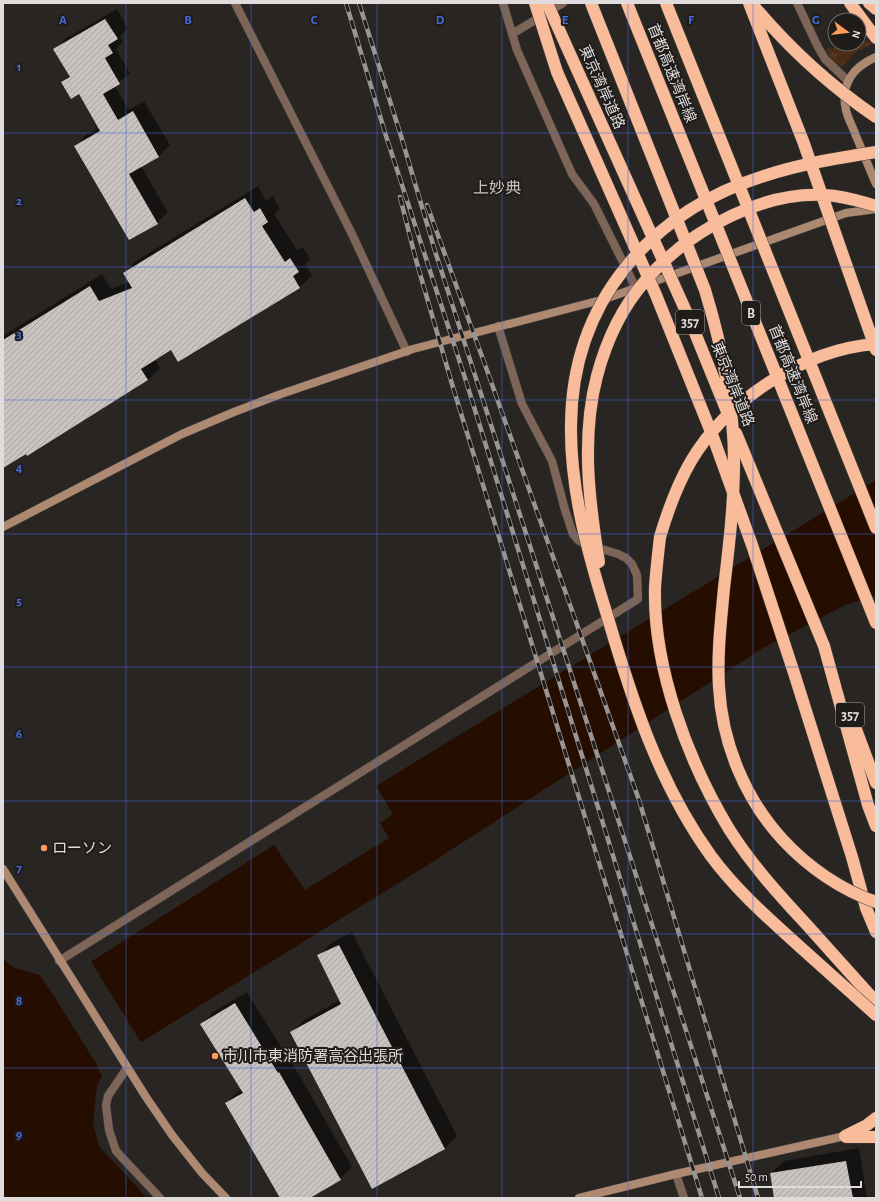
<svg xmlns="http://www.w3.org/2000/svg" width="879" height="1201" viewBox="0 0 879 1201" font-family="'Alegreya Sans','Noto Sans JP',sans-serif">
  <defs>
    <pattern id="grass-tufts" width="24" height="20" patternUnits="userSpaceOnUse"><rect width="24" height="20" fill="#4d2c17"/><path d="M3 7l-1-3M5 7V3M7 7l1-3M15 17l-1-3M17 17v-4M19 17l1-3" fill="none" stroke="#664a38"/></pattern>
    <pattern id="building-hatch" width="6" height="6" patternUnits="userSpaceOnUse"><rect width="6" height="6" fill="#c8c3c0"/><path d="M-1 1l2-2M0 6l6-6M5 7l2-2" fill="none" stroke="#a7a3a0"/></pattern>
  </defs>
  <rect width="100%" height="100%" fill="#292523"/>
  <path fill="url(#grass-tufts)" d="M866 41 876 42C868 46 860 49 854 54 850 57 847 64 843 65 835 69 829 55 826 49 837 49 848 44 859 44V42Z"/>
  <path fill="#250d00" d="M876 480V595L845 605 763 648 426 866 146 1039 97 1067 102 1076 97 1085 93 1123 99 1146 147 1198H3V959L15 968 40 975 48 987 92 961 274 845 305 890 389 838 380 823 393 814 376 786Z"/>
  <path fill="#292523" d="M90 960 142 1044 99 1068 47 985Z"/>
  <path fill="#0007" d="M117 9 128 28 120 36 123 42 116 49 130 73 115 86 129 110 144 101 170 145 159 156 141 166 168 212 157 223 76 146 86 135 100 127 79 92 62 82 70 75 55 50 65 39Z
    M258 186 266 201 273 196 280 209 274 214 297 250 303 247 310 259 305 264 312 275 300 287 178 360 172 349 155 360 160 368 148 380 3 467V336L102 274 111 289 129 282 124 273 136 261Z
    M352 932 457 1136 445 1148 291 1033 304 1020 340 1000 319 956 331 943Z
    M247 992 290 1061H291L352 1167 340 1179 308 1198H281L226 1103 241 1089 202 1024 213 1012Z
    M859 1148 867 1198H775L771 1173 784 1161Z"/>
  <path fill="url(#building-hatch)" d="M105 19 118 39 108 45 113 53 105 58 120 84 103 94 118 120 133 111 159 157 129 174 158 224 129 240 74 146 100 131 79 94 71 99 61 82 70 77 53 49Z
    M245 198 254 212 260 208 268 222 262 226 285 262 290 258 299 272 293 276 300 288 178 362 171 350 141 369 148 380 27 456 26 454 3 468V340L90 286 99 301 132 288 123 273Z
    M339 945 445 1149 372 1189 290 1032 341 1004 317 955Z
    M235 1003 278 1073 279 1072 341 1180 310 1198H280L225 1103 243 1093 200 1024Z
    M846 1161 853 1198H774L770 1173Z"/>
  <g fill="none" stroke-linecap="round" stroke-linejoin="round">
    <g stroke="#464240" stroke-width="9">
      <path id="street" d="M235 3 351 232 407 352
        M503 3 517 50 572 174 594 204 636 288
        M797 3 818 47 825 59 848 81
        M512 34 563 3
        M59 961 638 599 637 575 632 564 626 558 618 554 585 544 578 540 573 534 565 510 552 461 522 404 498 326
        M127 1068 108 1096 106 1105 109 1130 116 1151 160 1198
        M676 1174 684 1198"/>
    </g>
    <g stroke="#464240" stroke-width="9">
      <path id="secondary" d="M876 57C853 67 840 84 846 110 848 119 853 127 856 136 863 152 869 168 876 184
        M3 527 182 434 234 412 281 394 413 349 605 299 846 213 876 209
        M3 869 146 1097 172 1135 202 1173 226 1198
        M579 1198 676 1174 845 1136"/>
    </g>
    <g stroke="#464240" stroke-width="13">
      <path id="highway" d="M850 3 876 38
        M869 3 876 9
        M660 537C658 554 656 571 655 588 653 668 688 761 729 829 751 864 779 895 807 925 830 951 853 976 876 1002
        M824 646 868 805 876 826
        M851 716 876 783
        M852 857 866 908 876 932
        M845 1136 867 1125 876 1118
        M846 1137H876"/>
    </g>
    <use href="#street" stroke="#7d6557" stroke-width="8"/>
    <use href="#secondary" stroke="#ae8972" stroke-width="8"/>
    <use href="#highway" stroke="#f8bc9a" stroke-width="12"/>
    <g stroke="#989593" stroke-width="4.5">
      <path id="rail" d="M346 3 386 136 466 381 719 1198
        M359 3 401 136 435 251 740 1198
        M400 197 416 260 452 384 702 1198
        M427 205 488 373 639 800 758 1198"/>
    </g>
    <use href="#rail" stroke="#1f1c1a" stroke-width="3" stroke-dasharray="9" stroke-linecap="butt"/>
    <g stroke="#464240" stroke-width="13" stroke-linecap="butt">
      <path id="highway-bridge" d="M535 3 557 72 656 295 713 437 752 545 794 673 852 857
        M547 3 689 318 728 414
        M591 3 705 290C722 346 734 402 734 462 734 504 729 546 724 588 721 621 717 654 719 687 722 743 745 799 783 840 808 867 841 890 876 902
        M627 3 876 623
        M666 3 876 528
        M749 3 803 141 876 350
        M753 5C788 47 832 87 876 117
        M876 152C838 158 800 164 764 176 650 212 572 302 571 425 570 489 588 554 607 615 632 700 659 784 711 856 736 890 768 918 799 946 825 969 850 992 876 1015
        M736 433 824 646
        M660 537C668 510 677 485 691 461 727 400 805 349 876 344
        M599 562C589 501 581 437 597 376 606 342 622 307 646 280 689 230 767 187 835 196 849 198 863 202 876 206"/>
    </g>
    <use href="#highway-bridge" stroke="#f8bc9a" stroke-width="12"/>
  </g>
  <path fill="none" stroke="#446ad9" stroke-width="1" stroke-opacity="0.55" d="M126 3V1198M251 3V1198M377 3V1198M502 3V1198M628 3V1198M753 3V1198M3 133H876M3 267H876M3 400H876M3 534H876M3 667H876M3 801H876M3 934H876M3 1068H876"/>
  <g fill="#ff9b5b" stroke="#1f1c1a" stroke-width="1.5">
    <circle cx="44" cy="848" r="4"/>
    <circle cx="215" cy="1056" r="4"/>
  </g>
  <g text-anchor="middle" stroke-width="4" stroke-linejoin="round" paint-order="stroke">
    <g fill="#1f1c1a" stroke="#a5a2a1" stroke-width="1">
      <rect x="742" y="301" width="18" height="24" rx="3"/>
      <rect x="676" y="310" width="28" height="24" rx="3"/>
      <rect x="836" y="703" width="28" height="24" rx="3"/>
    </g>
    <g font-size="14" font-weight="bold" fill="#dfdcdb">
      <text x="751" y="318">B</text>
      <text x="690" y="327">357</text>
      <text x="850" y="720">357</text>
    </g>
    <g font-size="15" fill="#dfdcdb" stroke="#1f1c1a">
      <text transform="translate(672 73) rotate(68)" y="5">首都高速湾岸線</text>
      <text transform="translate(602 87) rotate(66)" y="5">東京湾岸道路</text>
      <text transform="translate(793 374) rotate(68)" y="5">首都高速湾岸線</text>
      <text transform="translate(733 384) rotate(68)" y="5">東京湾岸道路</text>
    </g>
    <g font-size="15" fill="#dfdcdb" stroke="#1f1c1a" text-anchor="start">
      <text x="52" y="853">ローソン</text>
      <text x="223" y="1061">市川市東消防署高谷出張所</text>
    </g>
    <g font-size="16" fill="#c8c3c1" stroke="#1f1c1a">
      <text x="497" y="193">上妙典</text>
    </g>
  </g>
  <g font-size="13" text-anchor="middle" font-weight="bold" fill="#446ad9" stroke="#1f1c1a" stroke-width="4" stroke-linejoin="round" paint-order="stroke">
    <text x="63" y="24">A</text>
    <text x="188" y="24">B</text>
    <text x="314" y="24">C</text>
    <text x="440" y="24">D</text>
    <text x="565" y="24">E</text>
    <text x="691" y="24">F</text>
    <text x="816" y="24">G</text>
    <text x="19" y="71">1</text>
    <text x="19" y="205">2</text>
    <text x="19" y="338">3</text>
    <text x="19" y="472">4</text>
    <text x="19" y="605">5</text>
    <text x="19" y="738">6</text>
    <text x="19" y="872">7</text>
    <text x="19" y="1005">8</text>
    <text x="19" y="1139">9</text>
  </g>
  <rect width="879" height="1201" fill="none" stroke="#dfdcdb" stroke-width="8"/>
  <g transform="translate(847 32) rotate(105)"><circle r="19" fill="#1f1c1a" stroke="#6c6967"/>
  <path d="M0-3L7 15L0 10L-7 15Z" fill="#ff9b5b"/>
  <text y="-6" font-size="11" font-weight="bold" text-anchor="middle" fill="#dfdcdb">N</text>
  </g>
  <path d="M739 1181v6h122v-6" fill="none" stroke="#dfdcdb" stroke-width="2"/>
  <text x="745" y="1181" font-size="12" fill="#dfdcdb" stroke="#1f1c1a" stroke-width="3" paint-order="stroke">50 m</text>
</svg>
